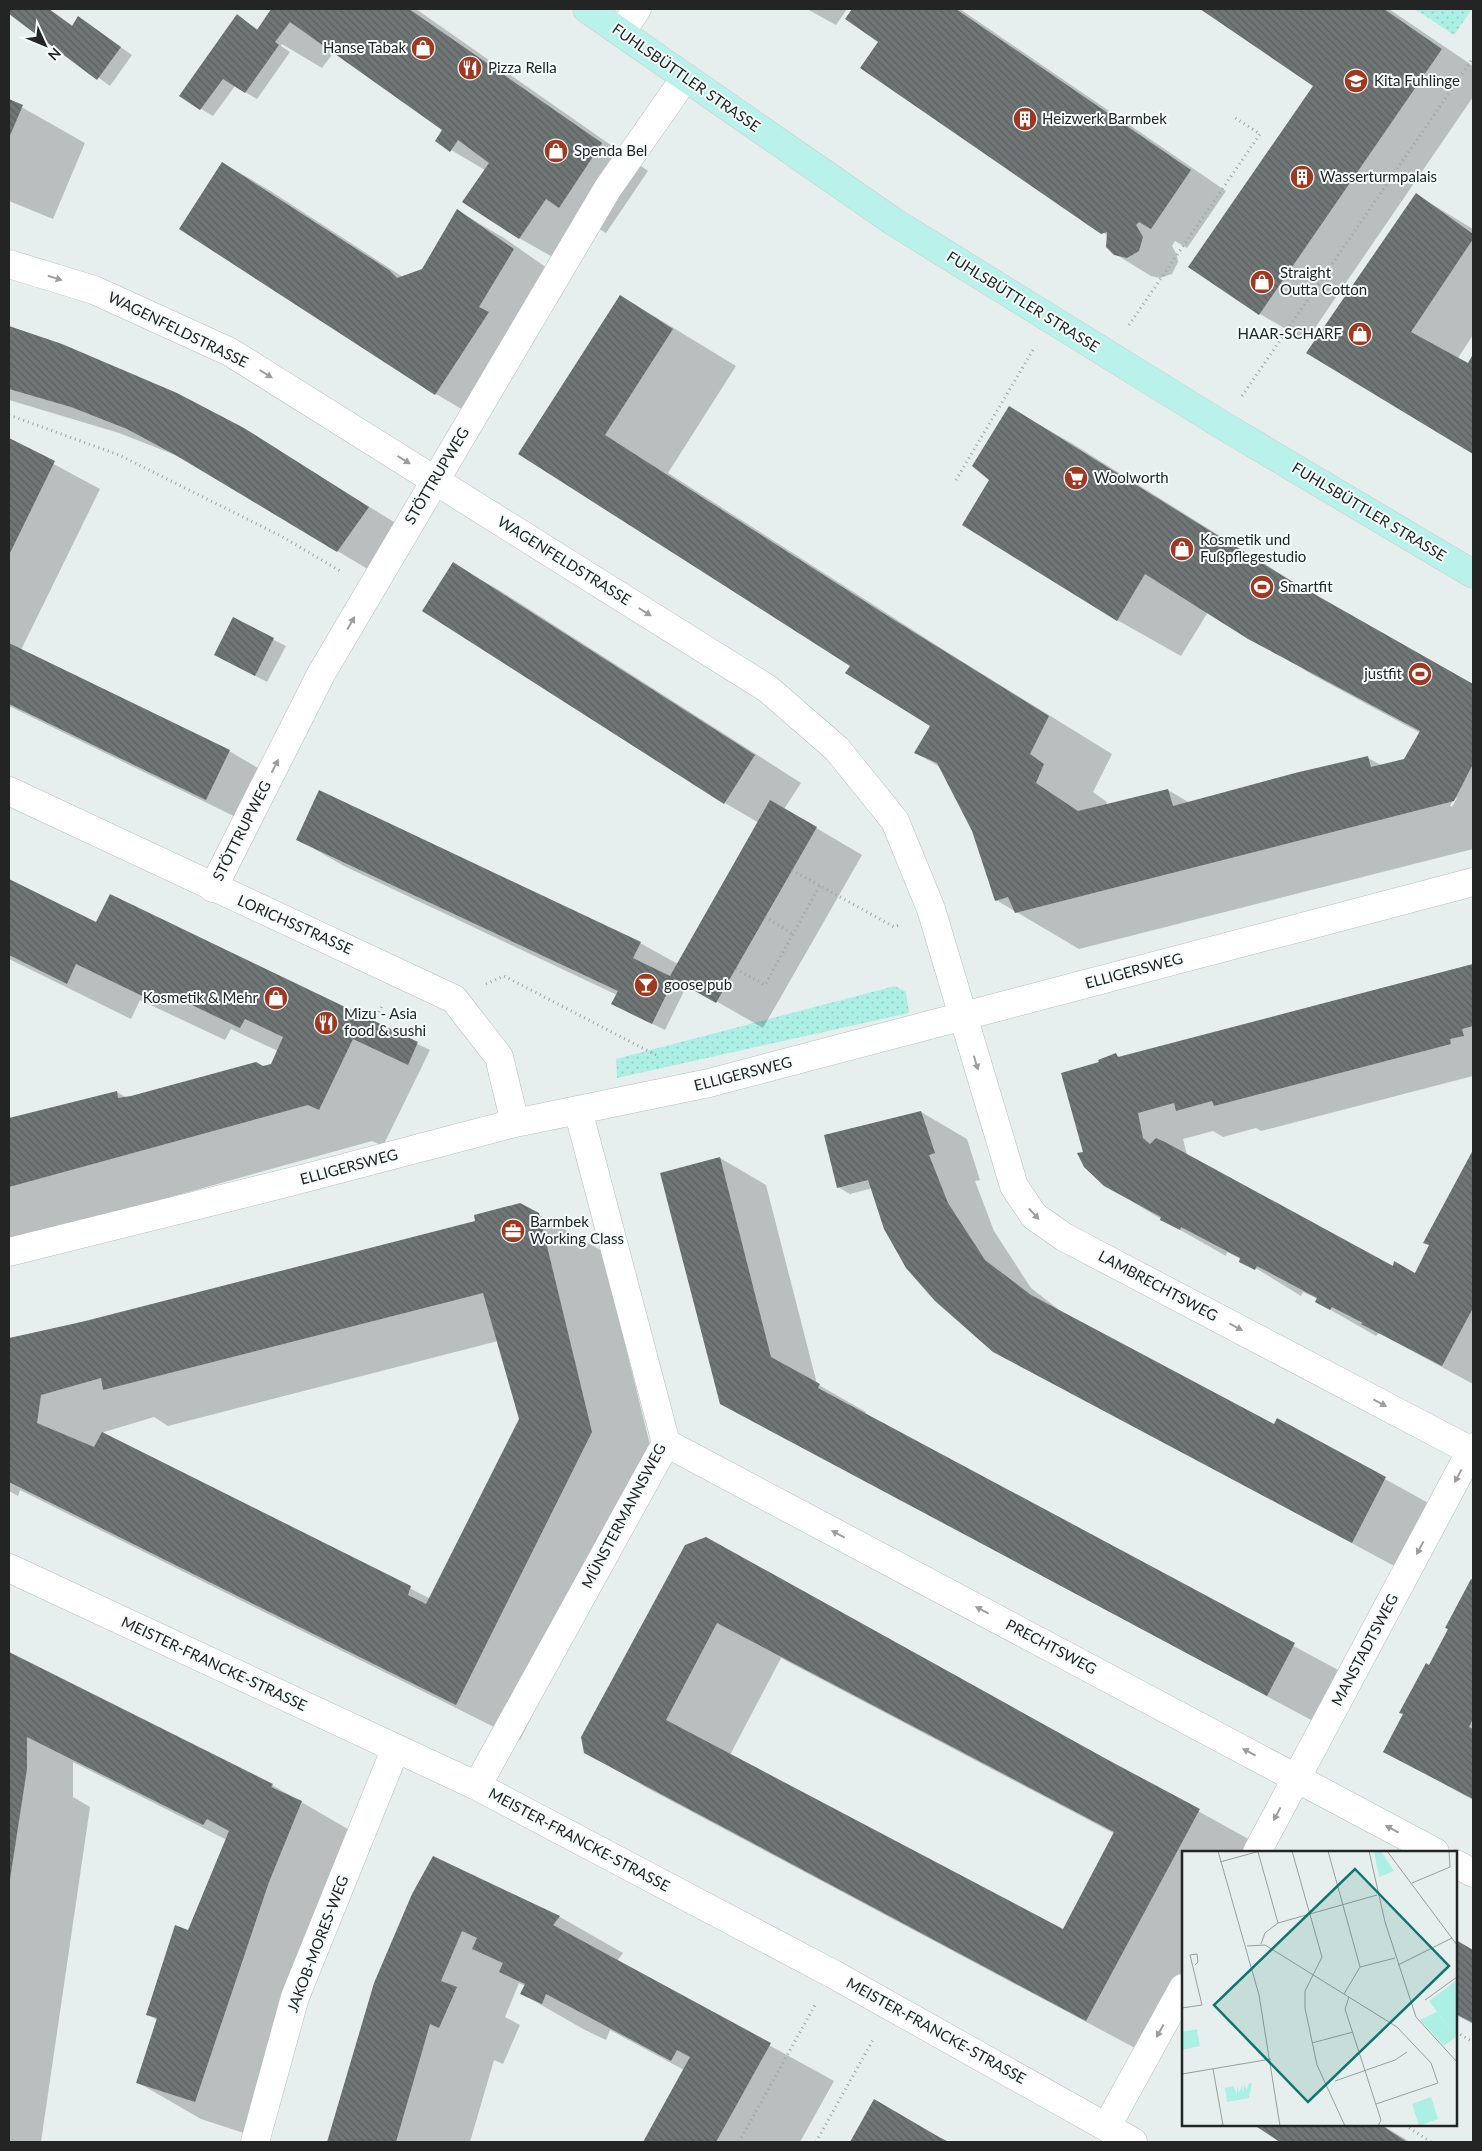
<svg xmlns="http://www.w3.org/2000/svg" width="1482" height="2151" viewBox="0 0 1482 2151" font-family="Lato,sans-serif">
  <defs>
    <pattern id="grass-dots" width="8" height="8" patternUnits="userSpaceOnUse" patternTransform="scale(1.25)"><rect width="8" height="8" fill="#acefe4"/><path d="M2 2h.1M6 6h.1" fill="none" stroke="#94cdc3" stroke-width="1.8" stroke-linecap="round"/></pattern>
    <pattern id="building-back-hatch" width="6" height="6" patternUnits="userSpaceOnUse" patternTransform="scale(1.25)"><rect width="6" height="6" fill="#6f7675"/><path d="M-1 5l2 2M0 0l6 6M5-1l2 2" fill="none" stroke="#5b6160"/></pattern>
  </defs>
  <rect width="100%" height="100%" fill="#e7efee"/>
  <path fill="url(#grass-dots)" d="M1415 9H1472L1454 35Z
    M895 986 906 992 909 1013 617 1078 616 1059Z"/>
  <path fill="#0003" fill-rule="evenodd" d="M9 9H49L73 26 79 18 132 55 110 86 9 12Z
    M268 9H416L648 171 606 233 592 225 565 264 519 238 485 170 436 141 444 130 334 52 322 68 282 44 281 46 290 52 257 99 235 86 213 116 180 96 237 16 259 30 272 11Z
    M807 9H847L836 25Z
    M853 9H960L1226 191 1187 248 1175 241 1172 246 1177 255 1178 262 1172 274 1160 278 1151 276 1115 254 1108 236 880 41 846 19Z
    M1201 9H1389L1473 66V97L1306 341 1260 314 1190 267 1314 86Z
    M9 100 85 143 53 219 9 201Z
    M223 163 269 190 403 277 422 270 458 211 504 238 560 277 525 334 535 340 482 421 436 394 181 228Z
    M1417 195 1473 229V335L1458 358 1469 364 1473 356V453L1308 353Z
    M621 296 736 366 668 473 947 652 1112 754 1093 792 1107 802 1106 805 1168 790 1190 803 1368 758 1381 765 1405 760 1420 733 1313 675 1208 612 1181 656 1117 620 991 480 1009 407 1073 444 1332 606 1473 686V849L1079 949 996 900 973 831 940 767 916 753 931 726 851 666 520 453ZM1454 798H1457L1452 807 1450 806Z
    M9 329 62 345 243 429 415 535 383 578 175 455 119 433 9 400Z
    M9 440 100 489 21 650 229 751 275 778 252 825 9 706Z
    M453 564 499 590 801 783 784 809 862 855 763 1028 681 981 680 984 686 987 665 1030 624 1010 617 995 344 866 297 839 640 943 678 964 759 823 725 803Z
    M233 619 286 646 267 682 227 661Z
    M9 881 97 923 111 895 430 1050 383 1146 372 1141 9 1242V1119L117 1092 127 1098 271 1065 278 1051 231 1029 225 1040 140 1000 131 1019 9 959Z
    M1473 964V1076L1261 1131 1256 1128 1223 1137 1213 1131 1183 1139 1187 1155 1394 1268 1415 1274 1430 1246 1425 1242 1473 1152V1384L1379 1333 1376 1336 1317 1302 1318 1299 1303 1292 1301 1296 1241 1259 1227 1252 1226 1256 1161 1219 1105 1185 1085 1153 1101 1063 1116 1055 1121 1058Z
    M921 1112 967 1139 980 1180 975 1181 994 1231 1031 1288 1067 1316 1275 1425 1278 1420 1432 1505 1398 1568 994 1351 936 1301 873 1188 850 1194 838 1187Z
    M720 1158 766 1185 817 1384 866 1412 864 1415 1340 1671 1313 1721 721 1403Z
    M520 1204 602 1251 656 1469 520 1740 20 1490 18 1496 9 1491V1340L477 1222ZM498 1341 520 1419 431 1599 104 1434V1432L154 1417 168 1426Z
    M706 1539 1263 1847 1260 1852H1183V1995L1150 2056 649 1789 585 1752ZM781 1658 1115 1834 1063 1931 730 1755Z
    M1471 1581 1473 1582V1800L1385 1751 1450 1629Z
    M9 1654 272 1785 365 1839 259 2138 201 2119 137 2082 157 2020 147 2014 188 1931 227 1840 73 1762V1797L90 1807 41 2142H9Z
    M434 1858 560 1917 623 1953 617 1961 834 2081 800 2142H644L684 2070 610 2030 606 2040 585 2030 522 1994 525 1986 519 1983 505 2017 520 2025 503 2064 494 2060 470 2142H328L375 1984Z
    M1456 1942 1473 1951V2024L1456 2015Z
    M874 2101 946 2142H852Z
    M1256 2125H1382L1410 2142H1282Z"/>
  <path fill="url(#building-back-hatch)" fill-rule="evenodd" d="M9 9H49L72 26 78 16 121 47 97 80 9 14Z
    M271 9H409L602 143 559 208 546 199 519 239 462 202 489 163 458 140 450 152 435 141 442 130 290 22 275 42 279 45 245 93 223 79 200 110 179 96 237 14 257 30Z
    M852 9H956L1191 170 1151 229 1139 222 1136 225 1143 237 1139 251 1127 258 1114 255 1106 247 1107 232 1101 234 860 68 878 42 845 19Z
    M1200 9H1384L1442 49 1259 315 1188 267 1313 86Z
    M9 99 23 105 9 138Z
    M222 162 389 270 397 278 422 269 457 209 514 249 479 307 489 312 435 395 179 229Z
    M1416 193 1473 234V239L1411 332 1468 363 1473 354V454L1306 353Z
    M620 295 673 329 605 435 883 613 1049 716 1030 754 1044 764 1036 783 1078 811 1168 789 1173 806 1295 773 1368 756 1371 767 1404 759 1420 731 1248 639 1145 574 1117 621 962 525 989 480 972 466 1009 406 1286 578 1473 684V764L1454 801 1015 913 1008 897 995 901 972 831 937 763 914 753 930 726 845 673 850 666 518 454Z
    M9 326 62 344 177 393 244 428 369 507 337 552 179 457 127 429 71 407 9 389Z
    M9 438 55 461 9 555Z
    M453 562 755 755 724 804 422 611Z
    M233 617 274 638 255 676 214 655Z
    M9 643 230 750 206 800 9 704Z
    M319 790 641 942 633 958 670 976 770 800 817 827 716 1003 674 979 652 1024 611 1004 618 991 296 840Z
    M9 879 96 922 110 894 418 1042 408 1065 353 1039 319 1110 308 1105 9 1187V1118L117 1091 118 1098 131 1096 256 1062 263 1066 271 1064 283 1037 245 1019 240 1028 167 993 161 1005 76 964 67 984 9 955Z
    M1473 964V1026L1462 1029 1464 1036 1450 1039 1451 1044 1214 1106 1212 1101 1176 1111 1174 1103 1138 1113 1143 1138 1150 1144 1156 1138 1165 1142 1393 1266 1394 1261 1415 1273 1429 1245 1423 1243 1473 1150V1308L1442 1366 1361 1324 1363 1323 1332 1307 1330 1310 1315 1302 1317 1298 1257 1266 1255 1270 1239 1262 1240 1258 1181 1227 1180 1230 1160 1220 1161 1217 1104 1186 1084 1167 1077 1153 1083 1152 1061 1073 1099 1062 1098 1060 1116 1053 1118 1057Z
    M921 1111 935 1153 929 1155 948 1203 985 1260 1031 1295 1274 1424 1277 1418 1386 1477 1352 1543 993 1352 935 1301 906 1268 884 1229 868 1180 837 1188 824 1135Z
    M720 1157 771 1357 820 1384 818 1388 1295 1643 1267 1696 720 1404 660 1173Z
    M520 1203 539 1213 592 1432 456 1705 9 1482V1338L86 1321 475 1221 474 1215ZM483 1293 519 1419 426 1604 408 1595 411 1586 102 1432 94 1447 37 1423 41 1395 101 1378 103 1390Z
    M706 1537 1110 1761 1200 1809 1086 2021 584 1753 581 1737 685 1545ZM717 1623 1114 1832 1063 1929 666 1720Z
    M1471 1579 1473 1580V1719L1469 1727 1473 1729V1799L1383 1752 1403 1714 1399 1713 1426 1663 1429 1665 1448 1629 1445 1628Z
    M9 1652 273 1784 271 1787 302 1801 269 1882 195 2102 136 2083 157 2018 146 2015 175 1925 188 1930 229 1831 207 1819 203 1825 27 1737V1769L9 1886Z
    M433 1856 560 1916 553 1925 771 2043 716 2142H643L690 2057 677 2050 671 2061 546 1994 542 2004 520 1994 525 1984 499 1972 503 1963 472 1949 477 1938 462 1931 441 1981 457 1987 439 2028 430 2024 396 2142H327L374 1983 412 1894Z
    M1456 1940 1473 1950V2023L1456 2014Z
    M874 2099 939 2137 949 2142H850Z
    M1254 2125H1381L1407 2142H1280Z"/>
  <g fill="none" stroke-linecap="round" stroke-linejoin="round">
    <g stroke="#b6bebc" stroke-width="29">
      <path id="minor" d="M621 32 637 9
        M9 264 94 290 230 352 768 689 837 749 895 821 931 909 1014 1186 1034 1216 1064 1237 1473 1452
        M9 791 454 999 499 1057 515 1123
        M213 888 321 674 608 188 685 78
        M9 1252 294 1181 515 1123 709 1083 1473 882
        M666 1443 1435 1852
        M9 1568 477 1786 833 1974 1133 2142
        M477 1786 666 1443 578 1110
        M1257 1852 1473 1447
        M1456 1864 1473 1873
        M1107 2126 1183 1988
        M255 2142 295 1997 395 1750"/>
    </g>
    <g stroke="#cacbca" stroke-width="29">
      <path id="major" d="M587 9 894 222 1222 425 1473 574"/>
    </g>
    <path stroke="#9da3a2" stroke-width="3" stroke-dasharray="1 4" stroke-linecap="butt" d="M1129 325 1260 134 1234 117
      M1242 396 1473 58
      M9 415 119 455 281 536 342 572
      M956 480 1033 350
      M792 870 894 927 899 925
      M765 917 793 934
      M736 969 765 985 820 885
      M486 984 504 976 658 1056
      M374 1021 383 1004
      M1456 2032 1473 2042
      M1405 2125 1431 2142
      M739 2142 815 2005
      M816 2142 874 2038"/>
    <use href="#minor" stroke="#fff" stroke-width="28"/>
    <use href="#major" stroke="#b8f2ea" stroke-width="28"/>
  </g>
  <defs><path id="oneway-solid" d="M-6-.8H1V-3.2L6.5 0L1 3.2V.8H-6Z" transform="scale(1.25)"/></defs>
  <g fill="#9c9d9c">
    <use href="#oneway-solid" transform="translate(55 278) rotate(17)"/>
    <use href="#oneway-solid" transform="translate(266 374) rotate(32)"/>
    <use href="#oneway-solid" transform="translate(404 460) rotate(32)"/>
    <use href="#oneway-solid" transform="translate(645 612) rotate(32)"/>
    <use href="#oneway-solid" transform="translate(351 623) rotate(-60)"/>
    <use href="#oneway-solid" transform="translate(275 766) rotate(-63)"/>
    <use href="#oneway-solid" transform="translate(976 1063) rotate(73)"/>
    <use href="#oneway-solid" transform="translate(1034 1214) rotate(47)"/>
    <use href="#oneway-solid" transform="translate(1236 1327) rotate(28)"/>
    <use href="#oneway-solid" transform="translate(1380 1403) rotate(28)"/>
    <use href="#oneway-solid" transform="translate(1458 1476) rotate(118)"/>
    <use href="#oneway-solid" transform="translate(838 1534) rotate(-152)"/>
    <use href="#oneway-solid" transform="translate(1420 1548) rotate(118)"/>
    <use href="#oneway-solid" transform="translate(982 1610) rotate(-152)"/>
    <use href="#oneway-solid" transform="translate(1249 1752) rotate(-152)"/>
    <use href="#oneway-solid" transform="translate(1277 1814) rotate(118)"/>
    <use href="#oneway-solid" transform="translate(1392 1829) rotate(-151)"/>
    <use href="#oneway-solid" transform="translate(1160 2031) rotate(119)"/>
  </g>
  <defs>
    <g id="shop-disc" transform="scale(1.25)"><circle r="9.5" fill="#a03721" stroke="#f4fcfb"/><path d="M-5-2.5h2.3a2.7 3.5 0 0 1 5.4 0H5L5.5 6h-11ZM-1.5-2.5h3a1.5 2.3 0 0 0-3 0Z" fill="#fff"/></g>
    <g id="restaurant-disc" transform="scale(1.25)"><circle r="9.5" fill="#a03721" stroke="#f4fcfb"/><path d="M-5-6h1v4h1v-4h1v4h1v-4h1v5L-1.5 .5V6h-2V.5L-5-1ZM5-6V6H3V1.5H1.5Q1.5-4 5-6Z" fill="#fff"/></g>
    <g id="school-disc" transform="scale(1.25)"><circle r="9.5" fill="#a03721" stroke="#f4fcfb"/><path d="M0-5L7-2L0 1L-7-2ZM-4 1L0 2.5L4 1V4Q0 6-4 4Z" fill="#fff"/></g>
    <g id="building-disc" transform="scale(1.25)"><circle r="9.5" fill="#a03721" stroke="#f4fcfb"/><path d="M-4-6H4V6H1V3H-1V6H-4ZM-2.5-4.3h1.7v1.8h-1.7ZM.8-4.3h1.7v1.8H.8ZM-2.5-1h1.7V.8h-1.7ZM.8-1h1.7V.8H.8Z" fill="#fff"/></g>
    <g id="supermarket-disc" transform="scale(1.25)"><circle r="9.5" fill="#a03721" stroke="#f4fcfb"/><path d="M-6-5.5h2.5l.6 2H6L4.5 2H-2.5L-4.4-4H-6ZM-1.5 3.2a1.3 1.3 0 1 0 .1 0ZM3 3.2a1.3 1.3 0 1 0 .1 0Z" fill="#fff"/></g>
    <g id="stadium-disc" transform="scale(1.25)"><circle r="9.5" fill="#a03721" stroke="#f4fcfb"/><path d="M0-5a6.5 5 0 1 0 0 10a6.5 5 0 1 0 0-10ZM-3.5-1.8h7v3.6h-7Z" fill="#fff"/></g>
    <g id="bar-disc" transform="scale(1.25)"><circle r="9.5" fill="#a03721" stroke="#f4fcfb"/><path d="M-6-5H6L.8 .8V4.5H3.5V6h-7V4.5H-.8V.8Z" fill="#fff"/></g>
    <g id="office-disc" transform="scale(1.25)"><circle r="9.5" fill="#a03721" stroke="#f4fcfb"/><path d="M-6-3h4V-5.5h4V-3h4V5H-6ZM-1-4.5V-3h2v-1.5ZM-6 0V1H6V0Z" fill="#fff"/></g>
  </defs>
  <g fill-rule="evenodd">
    <use href="#shop-disc" x="423" y="48"/>
    <use href="#restaurant-disc" x="470" y="68"/>
    <use href="#school-disc" x="1356" y="81"/>
    <use href="#building-disc" x="1025" y="119"/>
    <use href="#shop-disc" x="556" y="151"/>
    <use href="#building-disc" x="1302" y="177"/>
    <use href="#shop-disc" x="1262" y="282"/>
    <use href="#shop-disc" x="1360" y="334"/>
    <use href="#supermarket-disc" x="1076" y="478"/>
    <use href="#shop-disc" x="1182" y="549"/>
    <use href="#stadium-disc" x="1262" y="587"/>
    <use href="#stadium-disc" x="1420" y="674"/>
    <use href="#bar-disc" x="646" y="985"/>
    <use href="#shop-disc" x="276" y="998"/>
    <use href="#restaurant-disc" x="326" y="1023"/>
    <use href="#office-disc" x="513" y="1231"/>
  </g>
  <g text-anchor="middle" stroke-width="4" stroke-linejoin="round" paint-order="stroke">
    <g font-size="15" fill="#222524" stroke="#f4fcfb" text-anchor="start">
      <text x="406" y="53" text-anchor="end">Hanse Tabak</text>
      <text x="488" y="73">Pizza Rella</text>
      <text x="1374" y="86">Kita Fuhlinge</text>
      <text x="1042" y="124">Heizwerk Barmbek</text>
      <text x="574" y="156">Spenda Bel</text>
      <text x="1320" y="182">Wasserturmpalais</text>
      <text x="1280" y="278">Straight<tspan x="1280" dy="17">Outta Cotton</tspan></text>
      <text x="1342" y="339" text-anchor="end">HAAR-SCHARF</text>
      <text x="1094" y="483">Woolworth</text>
      <text x="1200" y="545">Kosmetik und<tspan x="1200" dy="17">Fußpflegestudio</tspan></text>
      <text x="1280" y="592">Smartfit</text>
      <text x="1402" y="679" text-anchor="end">justfit</text>
      <text x="664" y="990">goose pub</text>
      <text x="258" y="1003" text-anchor="end">Kosmetik &amp; Mehr</text>
      <text x="344" y="1019">Mizu - Asia<tspan x="344" dy="17">food &amp; sushi</tspan></text>
      <text x="530" y="1227">Barmbek<tspan x="530" dy="17">Working Class</tspan></text>
    </g>
    <g font-size="15" fill="#222524" stroke="#f4fcfb">
      <text transform="translate(686 78) rotate(35)" y="5">FUHLSBÜTTLER STRASSE</text>
      <text transform="translate(1023 302) rotate(32)" y="5">FUHLSBÜTTLER STRASSE</text>
      <text transform="translate(178 330) rotate(26)" y="5">WAGENFELDSTRASSE</text>
      <text transform="translate(437 476) rotate(-59)" y="5">STÖTTRUPWEG</text>
      <text transform="translate(1369 512) rotate(31)" y="5">FUHLSBÜTTLER STRASSE</text>
      <text transform="translate(564 561) rotate(32)" y="5">WAGENFELDSTRASSE</text>
      <text transform="translate(242 831) rotate(-63)" y="5">STÖTTRUPWEG</text>
      <text transform="translate(295 925) rotate(24)" y="5">LORICHSSTRASSE</text>
      <text transform="translate(1134 971) rotate(-15)" y="5">ELLIGERSWEG</text>
      <text transform="translate(743 1074) rotate(-14)" y="5">ELLIGERSWEG</text>
      <text transform="translate(349 1167) rotate(-15)" y="5">ELLIGERSWEG</text>
      <text transform="translate(1158 1286) rotate(28)" y="5">LAMBRECHTSWEG</text>
      <text transform="translate(624 1516) rotate(-62)" y="5">MÜNSTERMANNSWEG</text>
      <text transform="translate(1051 1647) rotate(28)" y="5">PRECHTSWEG</text>
      <text transform="translate(1365 1650) rotate(-62)" y="5">MANSTADTSWEG</text>
      <text transform="translate(214 1664) rotate(25)" y="5">MEISTER-FRANCKE-STRASSE</text>
      <text transform="translate(579 1840) rotate(28)" y="5">MEISTER-FRANCKE-STRASSE</text>
      <text transform="translate(318 1944) rotate(-69)" y="5">JAKOB-MORES-WEG</text>
      <text transform="translate(936 2031) rotate(29)" y="5">MEISTER-FRANCKE-STRASSE</text>
    </g>
  </g>
  <g transform="translate(1182 1851)">
    <rect width="275" height="275" fill="#e7efee"/>
    <path d="M192 0H199L212 20 197 26ZM255 161 274 186 262 195 238 169ZM15 178 18 195 0 199V181ZM70 232 67 247 45 251 43 237 51 235 55 243V234L57 242 60 234 61 242 62 233 65 239 66 233ZM249 246 256 268 237 275 230 253Z" fill="#acefe4"/>
    <path d="M275 129V185L274 186 247 150Z" fill="#acefe4"/>
    <path fill="none" stroke="#989e9d" stroke-width="1" d="M36 0 77 144 98 275M110 0 140 106 123 140V157L135 214 163 275M146 0 178 116M187 0 203 71 234 166 275 211M205 0 275 94M76 1 96 72M38 11 78 0M230 32 268 16 267 0M79 93 83 82 96 72 195 44M65 95 83 94 215 176 249 212 256 232 194 253M216 114 270 87M162 143 178 116 213 107M167 146 163 158 199 269 196 275M243 149 275 126M0 157 20 154 8 104 15 103 16 111 13 114M130 192 171 181M31 218 41 274 36 275M0 223 89 208M153 230 213 209 225 201"/>
    <path fill="#0f766e" fill-opacity="0.15" stroke="#0f766e" stroke-width="2.5" d="M173 18 267 115 126 251 32 154Z"/>
    <rect width="275" height="275" fill="none" stroke="#222524" stroke-width="2.5"/>
  </g>
  <rect width="1482" height="2151" fill="none" stroke="#222524" stroke-width="20"/>
  <g transform="translate(45 45) rotate(134)" stroke="#f4fcfb" stroke-width="4" paint-order="stroke">
  <path d="M0-4L9 19L0 12L-9 19Z" fill="#222524"/>
  <text y="-8" font-size="14" font-weight="bold" text-anchor="middle" fill="#222524">N</text>
  </g>
</svg>
